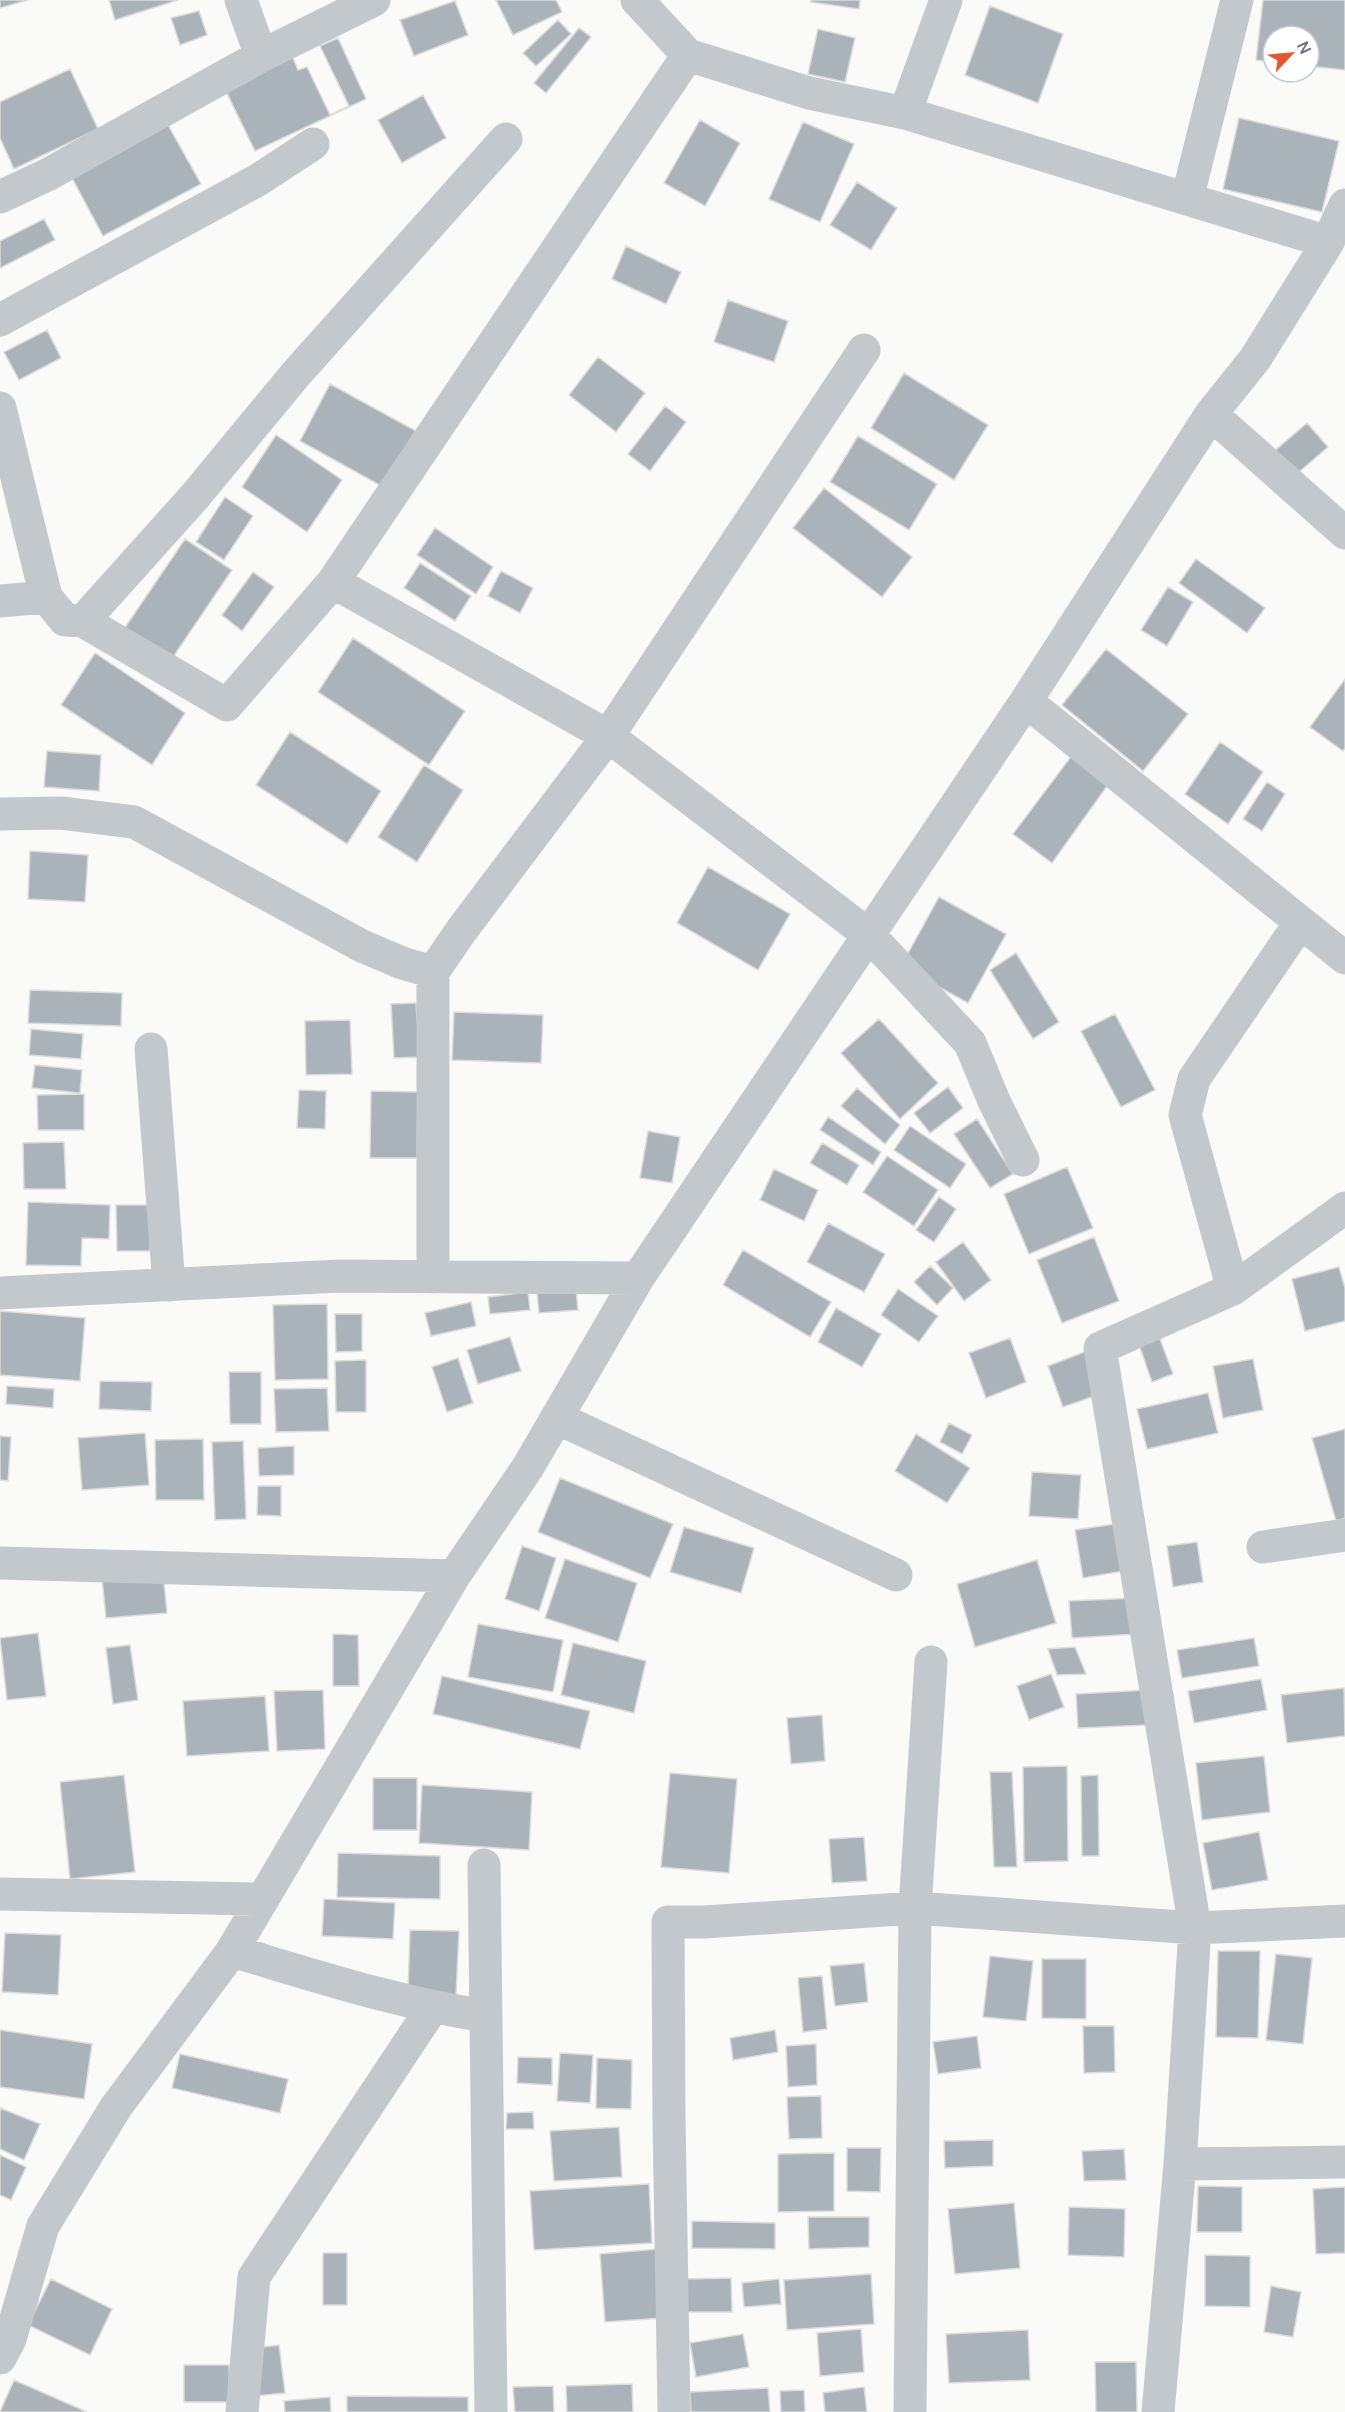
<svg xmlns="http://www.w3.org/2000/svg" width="1345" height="2412" viewBox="0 0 1345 2412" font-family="Manrope,sans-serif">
  <rect width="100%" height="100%" fill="#fafaf8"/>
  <path fill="#aab3b9" stroke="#dcdcda" stroke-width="1.5" d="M0 0H28L0 8Z
    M109 0H178L115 20Z
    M496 0H556L562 12 513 35Z
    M811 0H860L859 9 811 2Z
    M1263 0H1345V70L1309 66V36H1273V62L1256 60Z
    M455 1 468 35 414 56 400 20Z
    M990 6 1063 34 1038 103 965 75Z
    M199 11 207 35 180 45 171 18Z
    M558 20 571 34 536 66 523 53Z
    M579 28 591 37 546 93 534 83Z
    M818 29 855 38 845 82 808 74Z
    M338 38 366 99 255 151 221 81 289 48 298 70 307 67 330 115 349 106 320 46Z
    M70 69 98 129 14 169 0 138V102Z
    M423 95 446 138 402 163 378 120Z
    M1239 118 1339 141 1322 212 1223 189Z
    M700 120 740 143 705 206 664 183Z
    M803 122 854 144 820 222 769 199Z
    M168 125 201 184 103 236 71 176Z
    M857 182 897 208 871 250 830 225Z
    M44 219 55 240 0 268V241Z
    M626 246 681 272 666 304 612 279Z
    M728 300 788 321 774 362 714 342Z
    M47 330 61 358 19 380 4 352Z
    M598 357 645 393 616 432 569 395Z
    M904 373 988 425 954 480 871 428Z
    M330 384 416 431 385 488 300 441Z
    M665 406 686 422 650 471 628 454Z
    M1307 423 1328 447 1292 478 1271 454Z
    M276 435 342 480 307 532 242 487Z
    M858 436 937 484 909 530 830 482Z
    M824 488 912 557 882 597 793 528Z
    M225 497 253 516 224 560 196 542Z
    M435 528 493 567 476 594 417 555Z
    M185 539 232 570 169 663 122 632Z
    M1196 559 1265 608 1247 633 1179 583Z
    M420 563 471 596 455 621 404 588Z
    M501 571 533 588 520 613 488 596Z
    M253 572 274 587 242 631 222 615Z
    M1168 587 1193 602 1167 646 1141 630Z
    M353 638 465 711 429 765 318 692Z
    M1106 649 1188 714 1143 771 1062 705Z
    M95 653 185 713 152 765 61 705Z
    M1345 679V748L1343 751 1310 727Z
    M290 732 381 791 347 844 256 785Z
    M1220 742 1263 772 1228 824 1185 794Z
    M47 751 101 755 99 791 44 787Z
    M1073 754 1110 782 1052 863 1013 834Z
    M424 765 463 790 417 862 378 837Z
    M1267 782 1285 794 1262 831 1243 819Z
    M30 851 88 855 85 902 28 899Z
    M708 867 790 914 758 970 677 923Z
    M939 897 1006 934 968 1003 901 966Z
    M1016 953 1059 1022 1033 1039 990 970Z
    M30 990 122 993 121 1026 28 1023Z
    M416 1003 420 1057 394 1058 391 1004Z
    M454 1012 543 1015 541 1063 452 1060Z
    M1115 1014 1155 1090 1121 1107 1081 1031Z
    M879 1019 938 1083 900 1119 841 1053Z
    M350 1020 352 1074 306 1075 305 1021Z
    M31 1029 83 1034 81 1059 29 1055Z
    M35 1065 82 1070 80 1093 32 1088Z
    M948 1087 963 1108 930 1133 914 1113Z
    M857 1088 900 1125 885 1144 841 1106Z
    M299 1090 326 1091 325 1129 297 1128Z
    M371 1091 418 1092 417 1158H370Z
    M84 1094V1130H38L37 1095Z
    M828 1117 881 1152 873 1165 820 1130Z
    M977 1119 1013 1174 990 1188 954 1134Z
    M910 1126 966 1164 950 1188 894 1150Z
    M648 1131 680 1137 672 1183 640 1178Z
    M64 1142 66 1189H24L23 1143Z
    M822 1143 859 1165 847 1185 810 1163Z
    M887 1156 938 1190 914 1226 863 1192Z
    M1067 1167 1093 1228 1029 1254 1004 1194Z
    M774 1169 818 1190 804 1221 760 1200Z
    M939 1197 956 1209 934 1242 916 1230Z
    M28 1202 110 1205 109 1239 82 1238 81 1266 26 1265Z
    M116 1205H150V1251H117Z
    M828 1223 885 1254 864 1292 807 1262Z
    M1094 1237 1119 1301 1062 1323 1037 1260Z
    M963 1242 991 1280 964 1301 936 1262Z
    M743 1250 831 1302 810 1337 723 1285Z
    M930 1266 953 1288 937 1305 914 1282Z
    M1339 1267 1345 1288V1321L1305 1331 1292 1279Z
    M576 1289 578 1310 539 1313 537 1292Z
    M898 1289 938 1316 919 1342 881 1315Z
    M528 1292 530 1310 490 1314 488 1297Z
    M471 1302 476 1326 431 1336 425 1313Z
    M327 1304 328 1379 275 1380 273 1305Z
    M836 1308 881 1334 862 1367 818 1342Z
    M0 1311 85 1318 80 1381 0 1375Z
    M335 1314H362V1351L336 1352Z
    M1157 1331 1173 1374 1152 1382 1137 1339Z
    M510 1337 521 1371 478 1384 467 1350Z
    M1010 1338 1026 1382 986 1398 969 1353Z
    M1087 1351 1103 1393 1063 1407 1048 1366Z
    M458 1358 473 1403 447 1412 432 1367Z
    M1253 1359 1263 1410 1223 1418 1213 1366Z
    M366 1360V1412H336L335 1361Z
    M229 1372H261V1424H230Z
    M100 1381 152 1382 151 1411 99 1409Z
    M7 1386 54 1389 53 1408 6 1404Z
    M327 1388 329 1431 276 1432 274 1389Z
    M1208 1393 1218 1433 1147 1449 1137 1409Z
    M949 1423 972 1435 962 1454 940 1442Z
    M1345 1429V1518L1336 1521 1312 1438Z
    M145 1433 149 1485 82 1490 78 1438Z
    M916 1434 970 1468 947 1503 895 1471Z
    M0 1436 11 1437 8 1481 0 1480Z
    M203 1439 204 1500H156L155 1440Z
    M243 1441 246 1519 215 1520 212 1442Z
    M294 1446V1475L259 1476 258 1448Z
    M1032 1472 1081 1475 1078 1519 1029 1516Z
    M560 1478 673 1524 650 1578 538 1532Z
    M258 1486H281V1516L257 1515Z
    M1115 1524 1123 1571 1083 1578 1075 1530Z
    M684 1527 754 1548 741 1593 670 1572Z
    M1197 1542 1203 1582 1173 1587 1167 1546Z
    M522 1546 556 1558 539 1611 505 1599Z
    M565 1559 637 1583 618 1642 545 1618Z
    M1037 1560 1056 1623 975 1647 957 1584Z
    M163 1573 167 1613 106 1618 102 1578Z
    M1136 1598 1137 1634 1072 1638 1069 1601Z
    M478 1624 563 1640 553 1692 468 1677Z
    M38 1633 46 1696 7 1700 0 1638Z
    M333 1634 358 1635 359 1686H333Z
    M1254 1638 1259 1666 1182 1678 1177 1650Z
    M573 1643 646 1661 634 1713 561 1695Z
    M130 1645 138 1700 113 1704 106 1648Z
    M1075 1647 1086 1674 1057 1675 1048 1649Z
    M1051 1674 1064 1707 1029 1720 1017 1686Z
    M442 1676 590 1711 580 1749 433 1714Z
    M1261 1679 1267 1710 1194 1723 1188 1691Z
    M1344 1688 1345 1736 1287 1743 1281 1695Z
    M323 1690 325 1749 277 1751 274 1691Z
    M1147 1690 1148 1725 1078 1728 1076 1694Z
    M265 1696 269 1751 187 1756 183 1701Z
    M822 1715 825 1761 791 1764 787 1718Z
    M1264 1756 1270 1812 1202 1820 1196 1763Z
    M1067 1766 1068 1861 1024 1862 1023 1767Z
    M990 1772H1012L1017 1867H994Z
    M670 1773 737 1779 729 1873 661 1867Z
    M124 1775 135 1872 70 1879 60 1782Z
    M1098 1775 1099 1856H1082L1081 1776Z
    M373 1778H417V1830H373Z
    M422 1785 532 1792 529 1850 419 1843Z
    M1259 1832 1268 1880 1212 1890 1203 1843Z
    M864 1837 867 1881 832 1883 829 1839Z
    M338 1853 440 1856V1899L337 1897Z
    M324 1899 395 1903 393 1939 322 1936Z
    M410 1930 459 1931 456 1995 408 1993Z
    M5 1933 61 1935 58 1995 2 1992Z
    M1218 1951H1260L1258 2038 1216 2037Z
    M1276 1954 1312 1958 1303 2044 1266 2040Z
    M990 1956 1033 1961 1026 2021 983 2017Z
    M1042 1959H1086V2019L1042 2018Z
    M864 1963 868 2002 835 2006 830 1966Z
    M822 1976 827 2029 803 2032 798 1978Z
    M1083 2026H1114L1115 2072 1084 2073Z
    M0 2030 92 2044 84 2099 0 2087Z
    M775 2030 778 2052 733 2060 730 2038Z
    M977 2036 981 2068 938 2074 933 2042Z
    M816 2044 817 2085 788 2087 786 2046Z
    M560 2053 593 2055 590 2103 557 2101Z
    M180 2054 288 2079 280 2113 172 2088Z
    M518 2057 552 2058V2085L517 2083Z
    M597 2058 632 2060 631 2109 596 2108Z
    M821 2096 822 2138 789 2139 787 2097Z
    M0 2108 40 2124 24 2160 0 2149Z
    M533 2112 534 2129H506L507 2113Z
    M619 2127 622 2177 554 2181 550 2131Z
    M993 2140V2166L945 2168 944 2141Z
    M847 2148H881L880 2192 847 2191Z
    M1124 2149 1126 2180 1084 2181 1082 2151Z
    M834 2153V2211L778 2212V2154Z
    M0 2155 26 2167 11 2200 0 2195Z
    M649 2184 652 2243 534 2250 530 2191Z
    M1198 2186 1242 2187V2232H1197Z
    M1345 2187V2253L1316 2254 1313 2189Z
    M1014 2203 1020 2268 955 2274 948 2209Z
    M1069 2207 1125 2209 1124 2257 1068 2255Z
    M808 2217H869V2247L809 2249Z
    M692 2221 775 2223V2249L692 2248Z
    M658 2249 663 2318 605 2322 600 2254Z
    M323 2253H347V2305H323Z
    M1205 2255 1250 2256V2307L1205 2306Z
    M871 2274 874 2324 787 2330 784 2280Z
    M731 2278 732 2312H686L685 2279Z
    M51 2279 112 2309 90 2355 28 2325Z
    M779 2279 781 2304 744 2307 742 2283Z
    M1271 2286 1301 2292 1293 2337 1264 2332Z
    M861 2329 864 2372 820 2376 817 2333Z
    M1028 2330 1030 2380 949 2383 946 2334Z
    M743 2334 749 2367 696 2377 690 2343Z
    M279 2345 285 2393 256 2396 249 2349Z
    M1095 2362H1136L1137 2412H1096Z
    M184 2365H229L230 2402H184Z
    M14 2380 87 2412H0Z
    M632 2384 633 2412H567L566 2386Z
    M553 2386 554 2412H515L513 2387Z
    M864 2387 867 2412H825L823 2393Z
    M768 2388 770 2412H691L690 2392Z
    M804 2390 805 2412H781L780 2391Z
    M347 2396 468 2397V2412H347Z
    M330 2397 331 2412H285L284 2401Z"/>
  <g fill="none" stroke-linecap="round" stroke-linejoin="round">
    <path stroke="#c3c8cc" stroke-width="33" d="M637 0 688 55 809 93 905 113 1328 242
      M261 56 374 0
      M905 113 946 0
      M0 197 49 174 261 56 241 0
      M1187 199 1237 0
      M0 320 258 180 313 144
      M0 408 46 597 65 620 83 621 227 705 333 582 688 55
      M1211 414 1345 533
      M333 582 608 736 869 935 970 1043 994 1101 1023 1160
      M0 601 46 597
      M83 621 196 495 295 375 506 139
      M1026 701 1345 958
      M0 814 61 813 134 822 362 946 402 963 433 972 461 931 608 736 864 350
      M433 972V1277
      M151 1049 169 1285
      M1233 1289 1185 1115 1194 1079 1300 923
      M0 1293 340 1276 638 1278
      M557 1418 896 1575
      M1263 1547 1345 1535
      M0 1563 454 1576
      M484 1865 491 2412
      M0 1894 262 1899
      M232 1951C316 1976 398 2003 486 2016
      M1180 2164 1345 2162
      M0 2358 10 2339 43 2226 116 2107 232 1951 454 1576 528 1467 638 1278 1026 701 1211 414 1255 359 1328 242 1345 205
      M242 2412 254 2277 432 2008
      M674 2412 669 2119 668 1922H705L915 1908 1195 1928 1345 1921
      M910 2412 915 1908 931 1662
      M1158 2412 1180 2164 1195 1928 1100 1348 1233 1289 1345 1208"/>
  </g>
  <g transform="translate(1291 54) rotate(64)"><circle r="28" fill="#ffffff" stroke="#c1c8cd" stroke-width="1.5"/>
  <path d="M0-4.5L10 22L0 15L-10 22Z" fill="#e4572e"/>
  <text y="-9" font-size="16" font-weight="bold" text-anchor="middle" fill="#657683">N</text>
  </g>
</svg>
